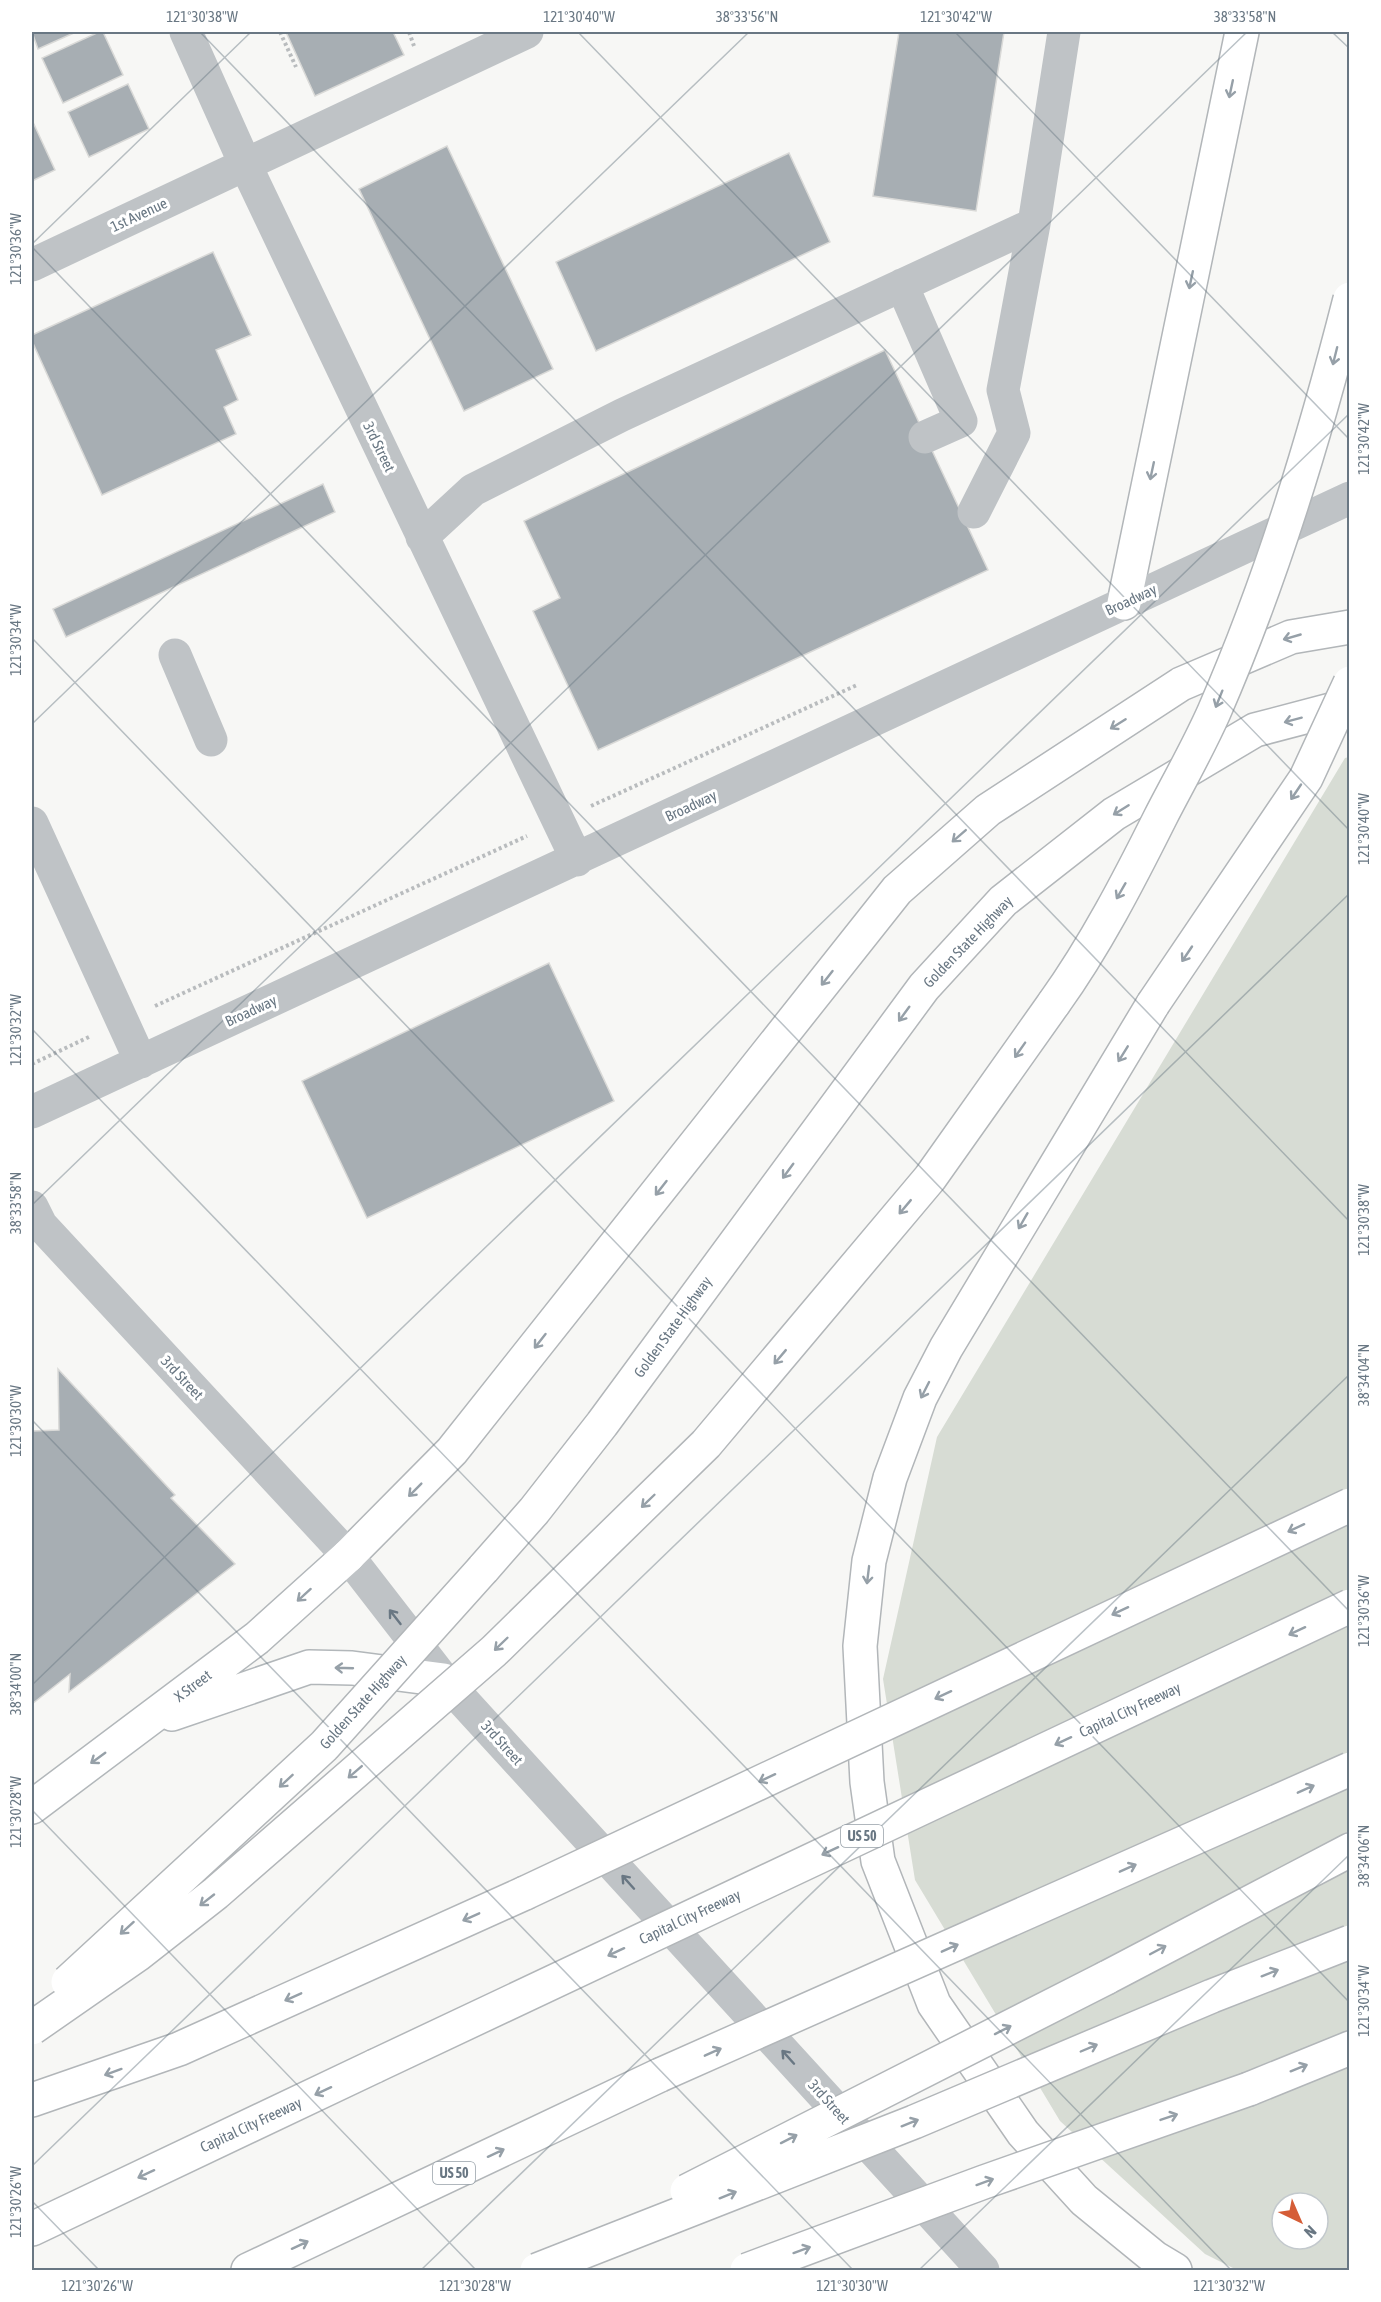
<svg xmlns="http://www.w3.org/2000/svg" width="1381" height="2302" viewBox="0 0 1381 2302" font-family="'Asap Condensed',sans-serif">
  <rect width="100%" height="100%" fill="#f7f7f5"/>
  <path fill="#d7dcd4" fill-rule="evenodd" d="M1349 757V2270H1237L1205 2254 1060 2121 915 1880 883 1679 937 1437 1345 758ZM1282 2203H1318V2239H1282Z"/>
  <path fill="#a7aeb3" stroke="#d9d9d7" stroke-width="1.5" d="M32 32H76L38 49Z
    M99 32H103L123 75 63 103 42 58Z
    M286 32H393L404 55 315 96Z
    M899 32H1004L976 211 873 196Z
    M128 84 149 129 89 157 68 112Z
    M32 120 55 170 32 181Z
    M447 146 553 369 464 411 359 189Z
    M789 153 830 242 596 351 556 262Z
    M213 252 251 335 216 350 238 400 224 407 236 434 102 495 32 341V335Z
    M885 350 988 570 598 750 533 611 560 598 524 521Z
    M323 484 335 512 66 637 53 609Z
    M549 963 614 1101 367 1218 302 1081Z
    M58 1369 175 1495 171 1498 235 1564 69 1692 70 1674 32 1704V1431L59 1430Z"/>
  <g fill="none" stroke-linecap="round" stroke-linejoin="round">
    <g stroke="#b2b7ba" stroke-width="36">
      <path id="major" d="M172 1714 309 1667 352 1668 444 1680
        M32 1807 257 1638 348 1556"/>
    </g>
    <g stroke="#b2b6b9" stroke-width="36">
      <path id="highway" d="M1124 603 1242 32
        M1153 1004 946 1348 920 1398 890 1478 869 1561 860 1646 867 1782 878 1861 934 2004 1023 2133 1084 2200 1155 2258 1175 2270
        M348 1556 452 1451 897 890 988 810 1181 684 1291 637 1350 627
        M483 1569 534 1511 602 1424 924 987 1003 901 1114 814 1255 730 1350 705
        M543 1603 706 1444 930 1178 1054 1003
        M1106 1978 1350 1850
        M1249 2089 1350 2048
        M32 2100 179 2049 525 1893
        M32 2229 375 2066
        M248 2270 660 2075"/>
    </g>
    <path stroke="#b9bcbe" stroke-width="4" stroke-dasharray="3 3" stroke-linecap="butt" d="M280 32 296 67
      M409 32 414 46
      M591 806 857 685
      M155 1006 527 836
      M32 1064 91 1036"/>
    <path stroke="#bfc3c6" stroke-width="33" d="M186 32 246 166 577 860
      M32 265 527 32
      M902 285 961 421 925 437
      M974 512 1014 433 1003 390 1034 224 1064 32
      M422 537 473 490 622 415 1034 224
      M175 655 211 740
      M32 823 141 1062
      M32 1112 1350 498
      M32 1207 41 1225 348 1556 444 1680 983 2270"/>
    <use href="#major" stroke="#fff" stroke-width="33"/>
    <use href="#highway" stroke="#fff" stroke-width="33"/>
    <g stroke="#b2b6b9" stroke-width="36" stroke-linecap="butt">
      <path id="highway-bridge" d="M1054 1003C1095 946 1129 880 1160 818 1178 783 1198 748 1214 712 1272 579 1314 440 1350 299
        M1153 1004 1306 778 1350 683
        M525 1893 1350 1505
        M68 1982 324 1746 483 1569
        M32 2028 137 1955 216 1893 494 1651 543 1603
        M375 2066 1350 1606
        M660 2075 1350 1769
        M687 2191 1106 1978
        M537 2270 914 2122 1212 1996 1350 1942
        M747 2270 984 2182 1249 2089"/>
    </g>
    <use href="#highway-bridge" stroke="#fff" stroke-width="33"/>
  </g>
  <defs><path id="oneway-shaft" d="M-6 0H5M1.5-3L5.5 0L1.5 3" fill="none" stroke-width="1.6" stroke-linecap="round" stroke-linejoin="round" transform="scale(1.5)"/></defs>
  <g stroke="#96a0a8">
    <use href="#oneway-shaft" transform="translate(1231 89) rotate(102)"/>
    <use href="#oneway-shaft" transform="translate(1191 280) rotate(102)"/>
    <use href="#oneway-shaft" transform="translate(1335 356) rotate(104)"/>
    <use href="#oneway-shaft" transform="translate(1152 471) rotate(102)"/>
    <use href="#oneway-shaft" transform="translate(1292 637) rotate(164)"/>
    <use href="#oneway-shaft" transform="translate(1219 699) rotate(112)"/>
    <use href="#oneway-shaft" transform="translate(1293 720) rotate(165)"/>
    <use href="#oneway-shaft" transform="translate(1118 724) rotate(148)"/>
    <use href="#oneway-shaft" transform="translate(1296 792) rotate(124)"/>
    <use href="#oneway-shaft" transform="translate(1121 810) rotate(148)"/>
    <use href="#oneway-shaft" transform="translate(959 836) rotate(139)"/>
    <use href="#oneway-shaft" transform="translate(1121 891) rotate(120)"/>
    <use href="#oneway-shaft" transform="translate(1187 954) rotate(124)"/>
    <use href="#oneway-shaft" transform="translate(827 978) rotate(128)"/>
    <use href="#oneway-shaft" transform="translate(904 1014) rotate(126)"/>
    <use href="#oneway-shaft" transform="translate(1020 1050) rotate(125)"/>
    <use href="#oneway-shaft" transform="translate(1123 1054) rotate(122)"/>
    <use href="#oneway-shaft" transform="translate(788 1171) rotate(126)"/>
    <use href="#oneway-shaft" transform="translate(661 1188) rotate(128)"/>
    <use href="#oneway-shaft" transform="translate(905 1207) rotate(130)"/>
    <use href="#oneway-shaft" transform="translate(1023 1221) rotate(120)"/>
    <use href="#oneway-shaft" transform="translate(540 1341) rotate(128)"/>
    <use href="#oneway-shaft" transform="translate(780 1357) rotate(130)"/>
    <use href="#oneway-shaft" transform="translate(925 1390) rotate(117)"/>
    <use href="#oneway-shaft" transform="translate(415 1490) rotate(135)"/>
    <use href="#oneway-shaft" transform="translate(648 1501) rotate(136)"/>
    <use href="#oneway-shaft" transform="translate(1296 1528) rotate(155)"/>
    <use href="#oneway-shaft" transform="translate(868 1575) rotate(97)"/>
    <use href="#oneway-shaft" transform="translate(304 1595) rotate(138)"/>
    <use href="#oneway-shaft" transform="translate(1120 1611) rotate(155)"/>
    <use href="#oneway-shaft" transform="translate(1297 1631) rotate(155)"/>
    <use href="#oneway-shaft" transform="translate(501 1644) rotate(136)"/>
    <use href="#oneway-shaft" transform="translate(344 1668) rotate(-178)"/>
    <use href="#oneway-shaft" transform="translate(943 1695) rotate(155)"/>
    <use href="#oneway-shaft" transform="translate(1063 1741) rotate(155)"/>
    <use href="#oneway-shaft" transform="translate(98 1758) rotate(144)"/>
    <use href="#oneway-shaft" transform="translate(355 1772) rotate(139)"/>
    <use href="#oneway-shaft" transform="translate(767 1778) rotate(155)"/>
    <use href="#oneway-shaft" transform="translate(286 1781) rotate(137)"/>
    <use href="#oneway-shaft" transform="translate(1306 1789) rotate(-24)"/>
    <use href="#oneway-shaft" transform="translate(830 1851) rotate(155)"/>
    <use href="#oneway-shaft" transform="translate(1128 1868) rotate(-24)"/>
    <use href="#oneway-shaft" transform="translate(207 1900) rotate(142)"/>
    <use href="#oneway-shaft" transform="translate(471 1917) rotate(156)"/>
    <use href="#oneway-shaft" transform="translate(127 1928) rotate(138)"/>
    <use href="#oneway-shaft" transform="translate(950 1948) rotate(-24)"/>
    <use href="#oneway-shaft" transform="translate(1158 1950) rotate(-28)"/>
    <use href="#oneway-shaft" transform="translate(616 1952) rotate(155)"/>
    <use href="#oneway-shaft" transform="translate(1270 1973) rotate(-22)"/>
    <use href="#oneway-shaft" transform="translate(293 1997) rotate(156)"/>
    <use href="#oneway-shaft" transform="translate(1003 2030) rotate(-27)"/>
    <use href="#oneway-shaft" transform="translate(1089 2048) rotate(-23)"/>
    <use href="#oneway-shaft" transform="translate(713 2052) rotate(-24)"/>
    <use href="#oneway-shaft" transform="translate(1299 2068) rotate(-22)"/>
    <use href="#oneway-shaft" transform="translate(113 2072) rotate(160)"/>
    <use href="#oneway-shaft" transform="translate(323 2091) rotate(155)"/>
    <use href="#oneway-shaft" transform="translate(1169 2117) rotate(-19)"/>
    <use href="#oneway-shaft" transform="translate(910 2123) rotate(-22)"/>
    <use href="#oneway-shaft" transform="translate(789 2139) rotate(-27)"/>
    <use href="#oneway-shaft" transform="translate(496 2153) rotate(-25)"/>
    <use href="#oneway-shaft" transform="translate(146 2174) rotate(155)"/>
    <use href="#oneway-shaft" transform="translate(985 2182) rotate(-20)"/>
    <use href="#oneway-shaft" transform="translate(728 2195) rotate(-22)"/>
    <use href="#oneway-shaft" transform="translate(300 2245) rotate(-25)"/>
    <use href="#oneway-shaft" transform="translate(802 2250) rotate(-20)"/>
  </g>
  <g stroke="#697783">
    <use href="#oneway-shaft" transform="translate(395 1617) rotate(-128)"/>
    <use href="#oneway-shaft" transform="translate(628 1882) rotate(-132)"/>
    <use href="#oneway-shaft" transform="translate(788 2057) rotate(-132)"/>
  </g>
  <path fill="none" stroke="#697783" stroke-width="1.5" stroke-opacity="0.45" d="M200 32 1350 1222M578 32 1350 831M955 32 1350 440M1332 32 1350 49M32 244 251 32M32 247 1350 1612M32 638 1350 2003M32 724 749 32M32 1029 1231 2270M32 1205 1247 32M32 1420 853 2270M32 1685 1350 413M32 1810 476 2270M32 2166 1350 893M32 2201 99 2270M421 2270 1350 1374M919 2270 1350 1854"/>
  <g text-anchor="middle" stroke-width="6" stroke-linejoin="round" paint-order="stroke">
    <g fill="#fff" stroke="#96a0a8" stroke-width="1.5">
      <rect x="841" y="1825" width="42" height="22" rx="4.5"/>
      <rect x="433" y="2162" width="42" height="22" rx="4.5"/>
    </g>
    <g font-size="14" font-weight="bold" fill="#697783">
      <text x="862" y="1841">US 50</text>
      <text x="454" y="2178">US 50</text>
    </g>
    <g font-size="15" fill="#697783" stroke="#fff">
      <text transform="translate(139 215) rotate(-25)" y="5">1st Avenue</text>
      <text transform="translate(379 447) rotate(64)" y="5">3rd Street</text>
      <text transform="translate(1131 600) rotate(-25)" y="5">Broadway</text>
      <text transform="translate(691 806) rotate(-25)" y="5">Broadway</text>
      <text transform="translate(968 942) rotate(-46)" y="5">Golden State Highway</text>
      <text transform="translate(251 1011) rotate(-25)" y="5">Broadway</text>
      <text transform="translate(673 1327) rotate(-54)" y="5">Golden State Highway</text>
      <text transform="translate(182 1378) rotate(47)" y="5">3rd Street</text>
      <text transform="translate(193 1686) rotate(-37)" y="5">X Street</text>
      <text transform="translate(363 1702) rotate(-48)" y="5">Golden State Highway</text>
      <text transform="translate(1130 1710) rotate(-25)" y="5">Capital City Freeway</text>
      <text transform="translate(502 1743) rotate(48)" y="5">3rd Street</text>
      <text transform="translate(690 1917) rotate(-25)" y="5">Capital City Freeway</text>
      <text transform="translate(829 2102) rotate(48)" y="5">3rd Street</text>
      <text transform="translate(251 2125) rotate(-25)" y="5">Capital City Freeway</text>
    </g>
  </g>
  <rect width="1381" height="2302" fill="none" stroke="#ffffff" stroke-width="66"/>
  <g transform="translate(1300 2221) rotate(136)"><circle r="28" fill="#ffffff" stroke="#c3c9cd" stroke-width="1.5"/>
  <path d="M0-4.5L10 22L0 15L-10 22Z" fill="#d55d37"/>
  <text y="-9" font-size="16" font-weight="bold" text-anchor="middle" fill="#697783">N</text>
  </g>
  <rect x="33" y="33" width="1315" height="2236" fill="none" stroke="#697783" stroke-width="2"/>
  <g font-size="15" text-anchor="middle" fill="#697783">
    <text x="202" y="22">121°30'38"W</text>
    <text x="579" y="22">121°30'40"W</text>
    <text x="747" y="22">38°33'56"N</text>
    <text x="956" y="22">121°30'42"W</text>
    <text x="1245" y="22">38°33'58"N</text>
    <text transform="translate(16 249) rotate(-90)" y="5">121°30'36"W</text>
    <text transform="translate(1364 439) rotate(-90)" y="5">121°30'42"W</text>
    <text transform="translate(16 640) rotate(-90)" y="5">121°30'34"W</text>
    <text transform="translate(1364 829) rotate(-90)" y="5">121°30'40"W</text>
    <text transform="translate(16 1030) rotate(-90)" y="5">121°30'32"W</text>
    <text transform="translate(16 1203) rotate(-90)" y="5">38°33'58"N</text>
    <text transform="translate(1364 1220) rotate(-90)" y="5">121°30'38"W</text>
    <text transform="translate(1364 1375) rotate(-90)" y="5">38°34'04"N</text>
    <text transform="translate(16 1421) rotate(-90)" y="5">121°30'30"W</text>
    <text transform="translate(1364 1611) rotate(-90)" y="5">121°30'36"W</text>
    <text transform="translate(16 1684) rotate(-90)" y="5">38°34'00"N</text>
    <text transform="translate(16 1812) rotate(-90)" y="5">121°30'28"W</text>
    <text transform="translate(1364 1856) rotate(-90)" y="5">38°34'06"N</text>
    <text transform="translate(1364 2001) rotate(-90)" y="5">121°30'34"W</text>
    <text transform="translate(16 2202) rotate(-90)" y="5">121°30'26"W</text>
    <text x="97" y="2291">121°30'26"W</text>
    <text x="475" y="2291">121°30'28"W</text>
    <text x="852" y="2291">121°30'30"W</text>
    <text x="1229" y="2291">121°30'32"W</text>
  </g>
</svg>
